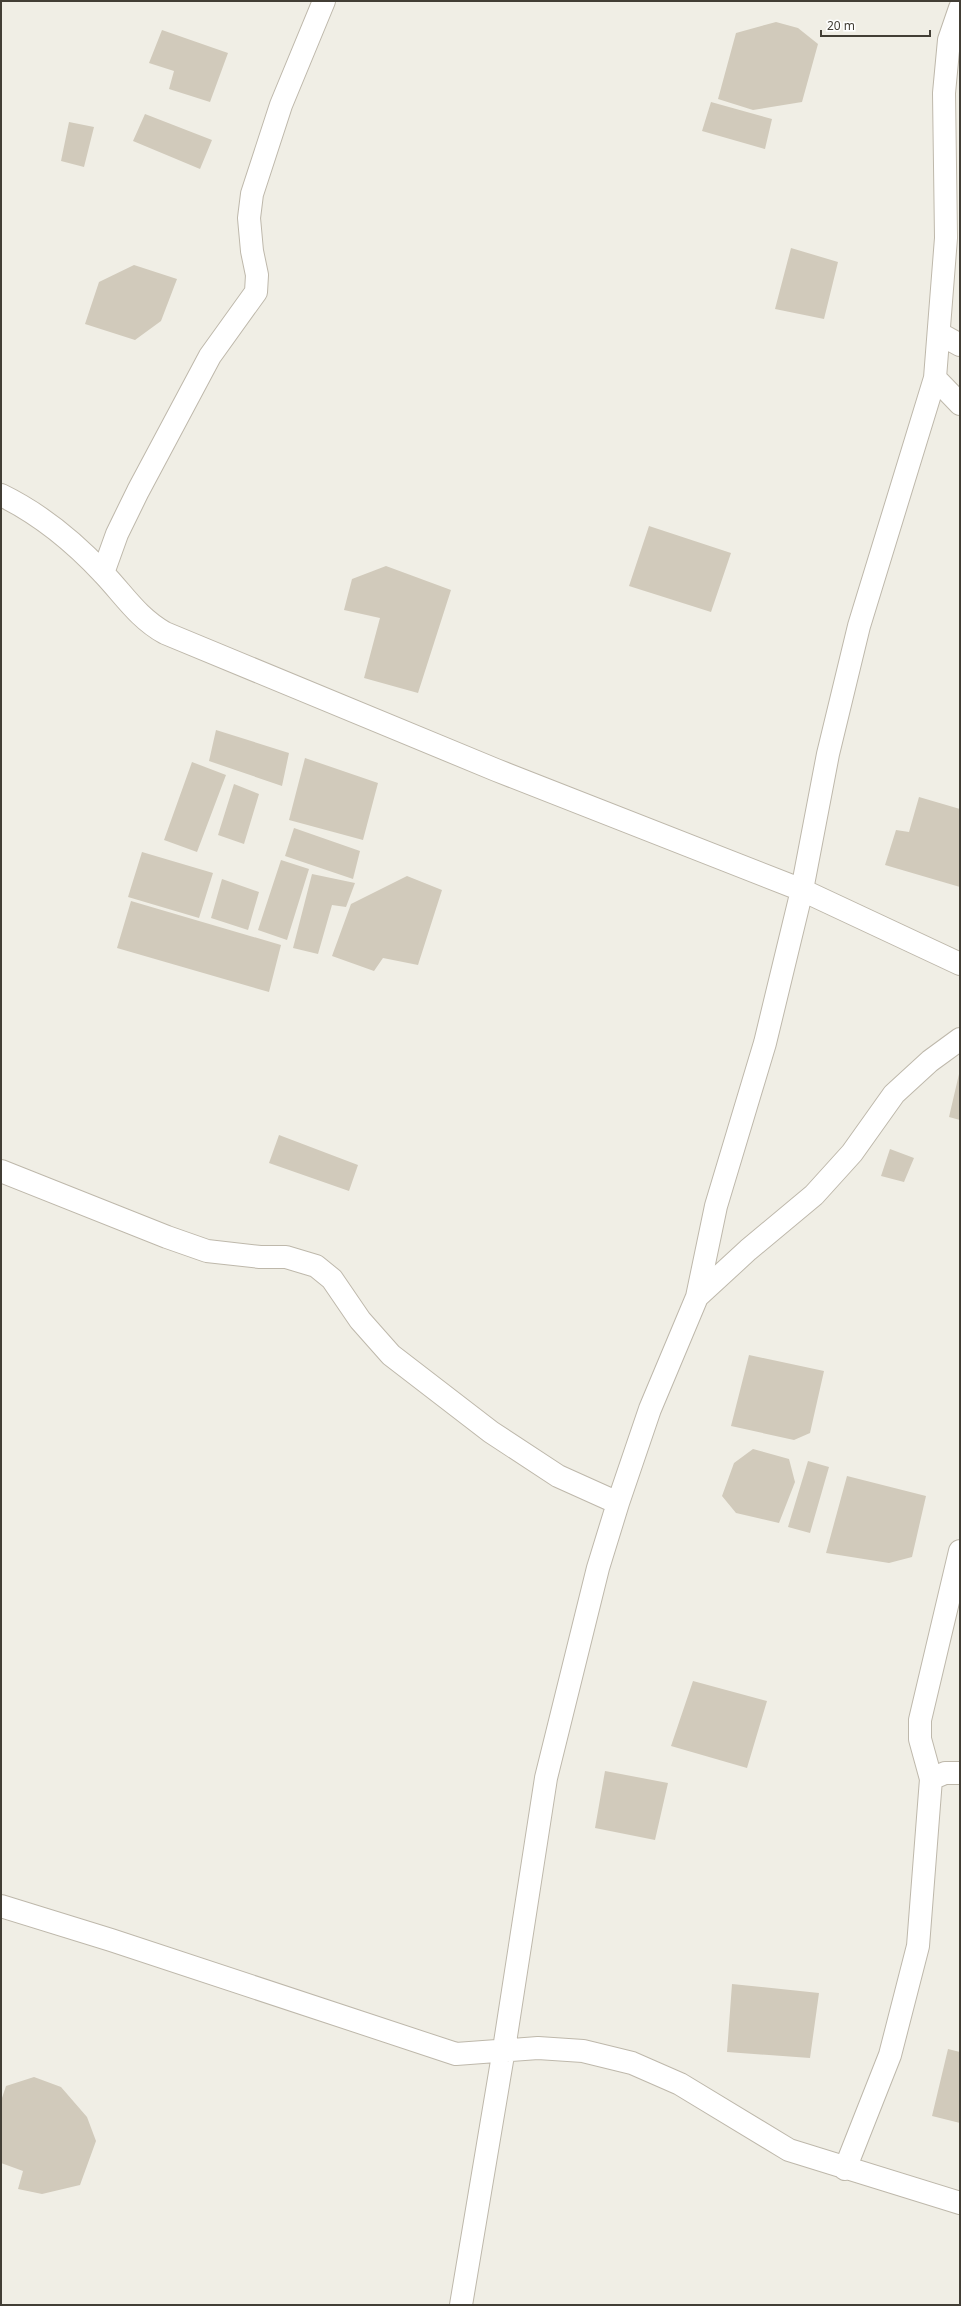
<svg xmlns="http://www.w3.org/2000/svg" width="961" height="2306" viewBox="0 0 961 2306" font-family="'Noto Sans',sans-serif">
  <rect width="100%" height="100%" fill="#f0eee5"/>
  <path fill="#d1cabb" d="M776 22 798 28 818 44 802 102 753 110 718 99 736 33Z
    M162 30 228 53 210 102 169 89 174 71 149 63Z
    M711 102 772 119 765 149 702 131Z
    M145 114 212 140 200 169 133 141Z
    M69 122 94 127 84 167 61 161Z
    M791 248 838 262 824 319 775 309Z
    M134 265 177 279 161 321 135 340 85 324 99 282Z
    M649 526 731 553 711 612 629 586Z
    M386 566 451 590 418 693 364 678 380 618 344 610 352 579Z
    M216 730 289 753 282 786 209 761Z
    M305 758 378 783 363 840 289 820Z
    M192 762 226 775 197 852 164 840Z
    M234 784 259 794 244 844 218 835Z
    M919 797 960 809V887L885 865 896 830 909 832Z
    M294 828 360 851 353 879 285 856Z
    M142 852 213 873 199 918 128 897Z
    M281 860 309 869 287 940 258 930Z
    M312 874 355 883 346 907 332 905 318 954 293 948Z
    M407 876 442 890 418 965 383 958 374 971 332 956 351 904Z
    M222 879 259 892 248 930 211 918Z
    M131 901 281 945 269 992 117 948Z
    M959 1074H960V1120L949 1117Z
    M279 1135 358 1165 349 1191 269 1163Z
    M890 1149 914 1158 904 1182 881 1176Z
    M749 1355 824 1371 810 1433 794 1440 731 1426Z
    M753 1449 789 1459 795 1482 779 1523 736 1513 722 1496 734 1463Z
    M808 1461 829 1467 810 1533 788 1527Z
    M847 1476 926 1496 912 1557 889 1563 826 1553Z
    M693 1681 767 1701 747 1768 671 1746Z
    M605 1771 668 1783 655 1840 595 1828Z
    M732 1984 819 1993 810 2058 727 2052Z
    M948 2049 960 2052V2123L932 2116Z
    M34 2077 61 2087 87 2117 96 2141 80 2185 42 2194 18 2189 23 2171 1 2163V2101L6 2086Z"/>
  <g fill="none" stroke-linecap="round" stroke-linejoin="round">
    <g stroke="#beb8ab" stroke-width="24">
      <path id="minor" d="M940 334 960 345
        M935 378 960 404
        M1 495C40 514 74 542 103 573 124 595 138 618 165 633L496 770 802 890 960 964
        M103 573 117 534 138 491 210 356 256 292 257 275 252 251 249 218 252 194 281 105 324 1
        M1 1171 167 1237 207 1251 260 1257H286L316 1266 332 1279 360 1320 391 1355 491 1432 558 1476 618 1503
        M697 1297 748 1250 814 1195 852 1153 894 1094 930 1061 960 1039
        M931 1779 945 1773H960
        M1 1906 111 1940 456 2054 538 2048 583 2051 632 2063 680 2084 789 2150 960 2203
        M845 2169 890 2055 918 1946 931 1779 920 1739V1720L960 1551
        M461 2305 504 2049 546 1778 598 1568 618 1503 650 1409 697 1297 716 1206 765 1043 802 890 828 754 859 626 935 378 946 238 944 93 949 40 960 8"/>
    </g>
    <use href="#minor" stroke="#fff" stroke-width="22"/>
  </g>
  <rect width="961" height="2306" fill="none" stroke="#423e35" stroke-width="4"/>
  <path d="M821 30v6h109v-6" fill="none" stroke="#423e35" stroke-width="2"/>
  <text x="827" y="30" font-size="12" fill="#423e35" stroke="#ffffff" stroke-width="3" paint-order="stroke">20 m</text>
</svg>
